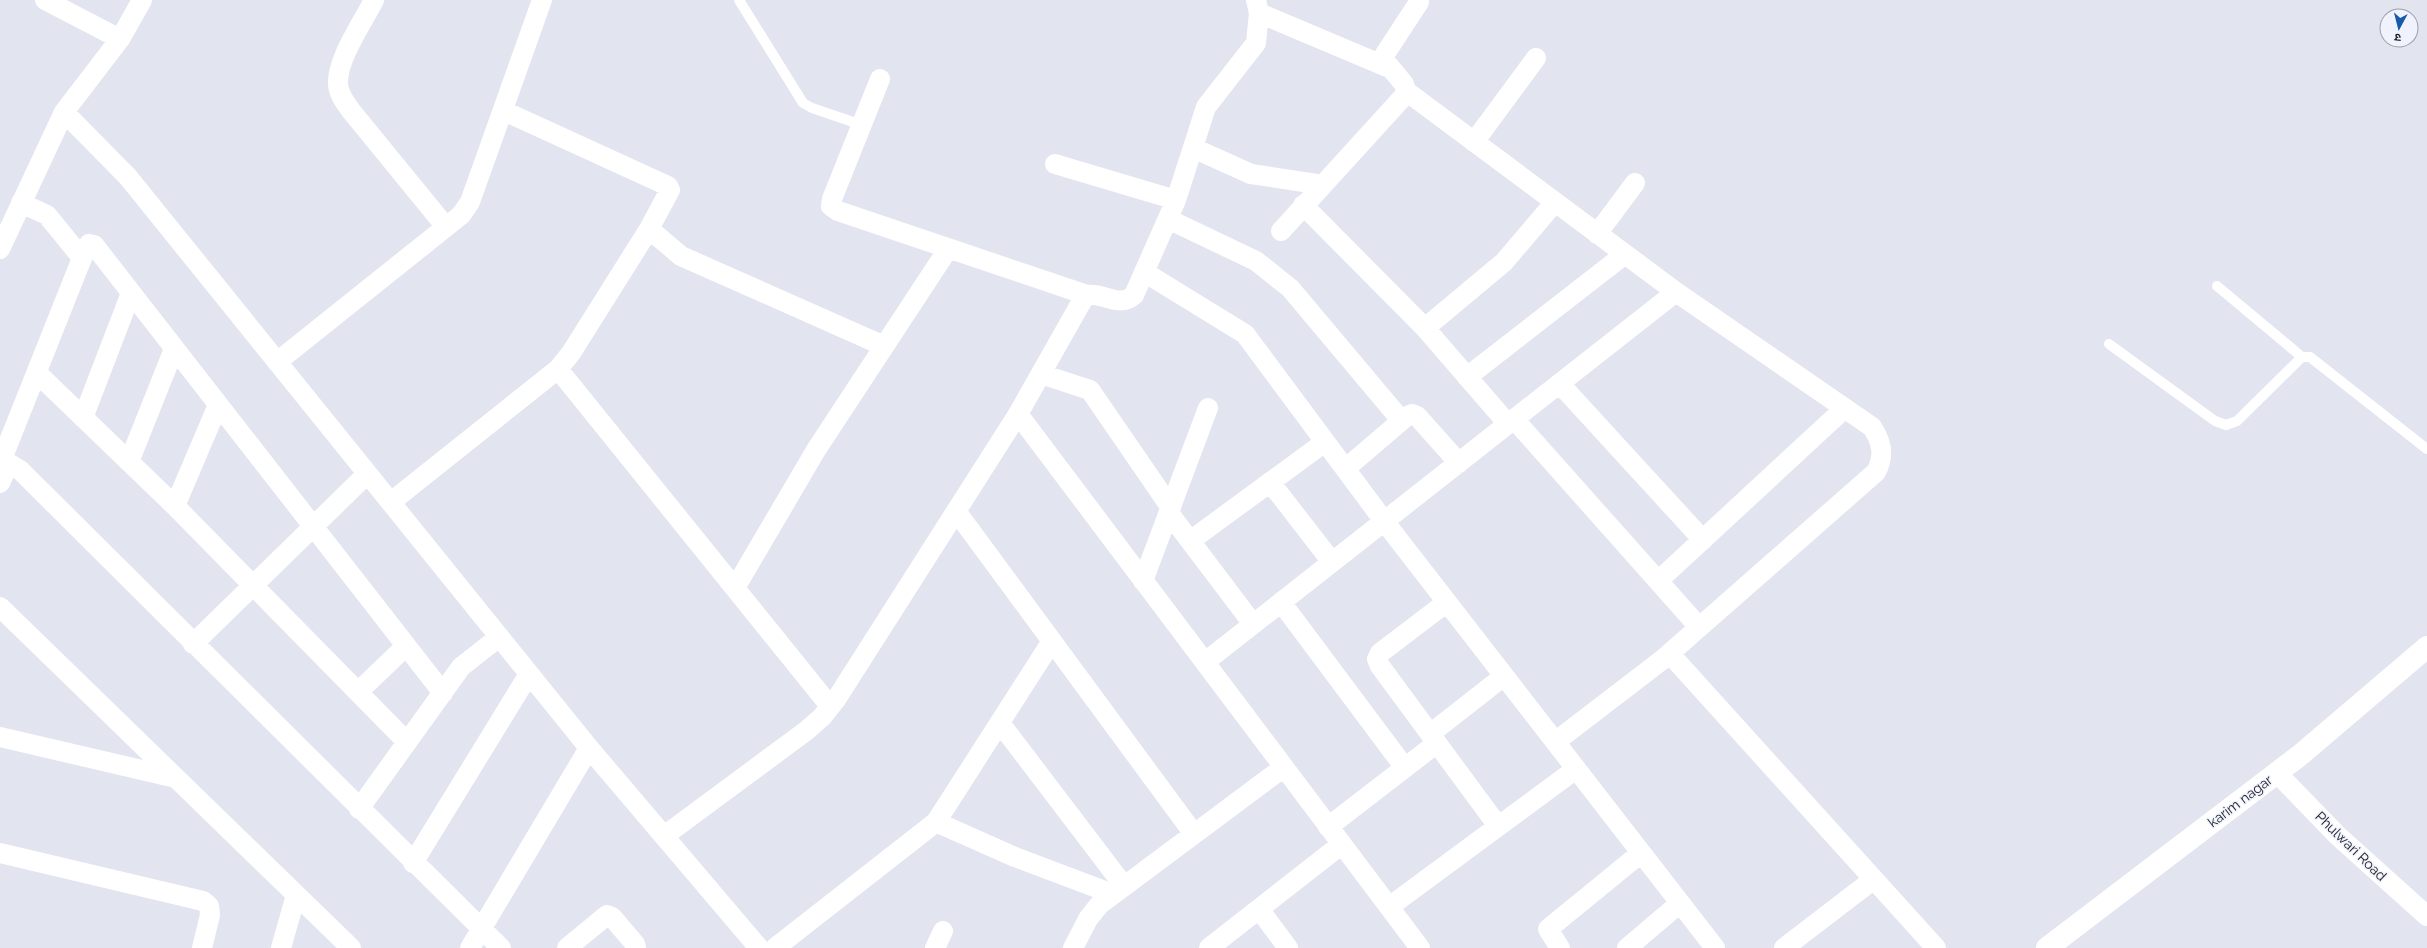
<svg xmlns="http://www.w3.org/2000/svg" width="2427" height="948" viewBox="0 0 2427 948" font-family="Raleway,'Noto Sans Devanagari',sans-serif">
  <rect width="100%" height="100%" fill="#e2e5f0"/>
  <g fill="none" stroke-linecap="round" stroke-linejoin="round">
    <path stroke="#fff" stroke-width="10" d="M739 0 803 103 812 108 862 125
      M2217 286 2302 357
      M2109 344 2215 421 2226 425 2237 421 2302 357H2310L2427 449"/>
    <path stroke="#fff" stroke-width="20" d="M45 0 120 39
      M142 0 120 39 64 112 128 177 589 748 759 948
      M374 0C363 22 336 60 338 85 339 95 346 104 352 112L446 227
      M1259 13 1387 67
      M880 79 832 199 831 206 838 211 1087 295
      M1406 91 1676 292 1872 427C1882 442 1885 456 1876 472L1662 660 1555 742
      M1474 142 1536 58
      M1193 148 1251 174 1323 185
      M1055 164 1176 200
      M21 203 47 215 82 258
      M1303 205 1425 328 1508 424
      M1168 219 1256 261 1290 288 1401 420
      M649 229 681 256 884 346
      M1281 231 1403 97 1406 91 1404 84 1384 60 1385 54 1419 2
      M1597 234 1635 183
      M0 249 64 112
      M1144 272 1245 334 1384 521 1715 948
      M1425 328 1504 262 1555 202
      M277 362 446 227 461 215 470 202 542 0
      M558 369 830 706
      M37 373 175 506 407 742
      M1041 374 1090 390 1171 508
      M1467 377 1625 254
      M1560 384 1703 540
      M1018 414 1420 948
      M83 418 131 293
      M1514 419 1699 627
      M0 458 20 470 501 948
      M2 459 86 248 89 244 94 245 443 693
      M129 462 174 349
      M1345 469 1407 416 1412 414 1417 416 1459 463
      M1270 482 1332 562
      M0 483 9 463
      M391 502 558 369 571 353 649 229 670 190 668 186 504 111
      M175 506 218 405
      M956 511 1194 834
      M1169 513 1253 624
      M1190 541 1325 442
      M1143 581 1208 408
      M1658 581 1845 408
      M735 588 816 450 948 249
      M1281 602 1405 768
      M1447 602 1380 653 1377 659 1380 666 1498 826
      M0 607 351 948
      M193 644 367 474
      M1670 654 1936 948
      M1205 662 1676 292
      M358 692 406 646
      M1000 723 1124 886
      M1430 734 1504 676
      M0 737 176 778
      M2277 773 2338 836 2427 916
      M359 809 461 667 499 637
      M936 822 1015 857 1113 894
      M1328 827 1437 743
      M664 836 806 731 822 717 837 698 1018 414 1082 301 1087 295C1104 292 1119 309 1134 295L1176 200 1206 107 1256 43 1259 13 1256 0
      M0 853 203 901 209 906 210 915 202 948
      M413 863 529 674
      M1389 907 1576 769
      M1259 909 1288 948
      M281 948 296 895
      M470 948 589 748
      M567 948 607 915 612 917 635 944 636 948
      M775 948 936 822 1052 641
      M935 948 943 931
      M1073 948 1088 919 1099 905 1284 767
      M1209 948 1342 844
      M1560 948 1548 929 1641 853
      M1627 948 1680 903
      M1784 948 1874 879"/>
    <path stroke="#fff" stroke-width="22" d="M2047 948 2299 756 2427 647"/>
  </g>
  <g text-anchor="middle" stroke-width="3" stroke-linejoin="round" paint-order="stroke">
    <g font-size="14" fill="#212226" stroke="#f0f3fd">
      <text transform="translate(2240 801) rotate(-37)" y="5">karim nagar</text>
      <text transform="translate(2351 846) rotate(44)" y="5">Phulwari Road</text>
    </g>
  </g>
  <g transform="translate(2399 28) rotate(187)"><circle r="19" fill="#f0f3fd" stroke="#9d9fa7"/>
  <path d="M0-3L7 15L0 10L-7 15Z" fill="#175aaa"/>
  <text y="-6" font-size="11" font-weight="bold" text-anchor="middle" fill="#212226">उ</text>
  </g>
</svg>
